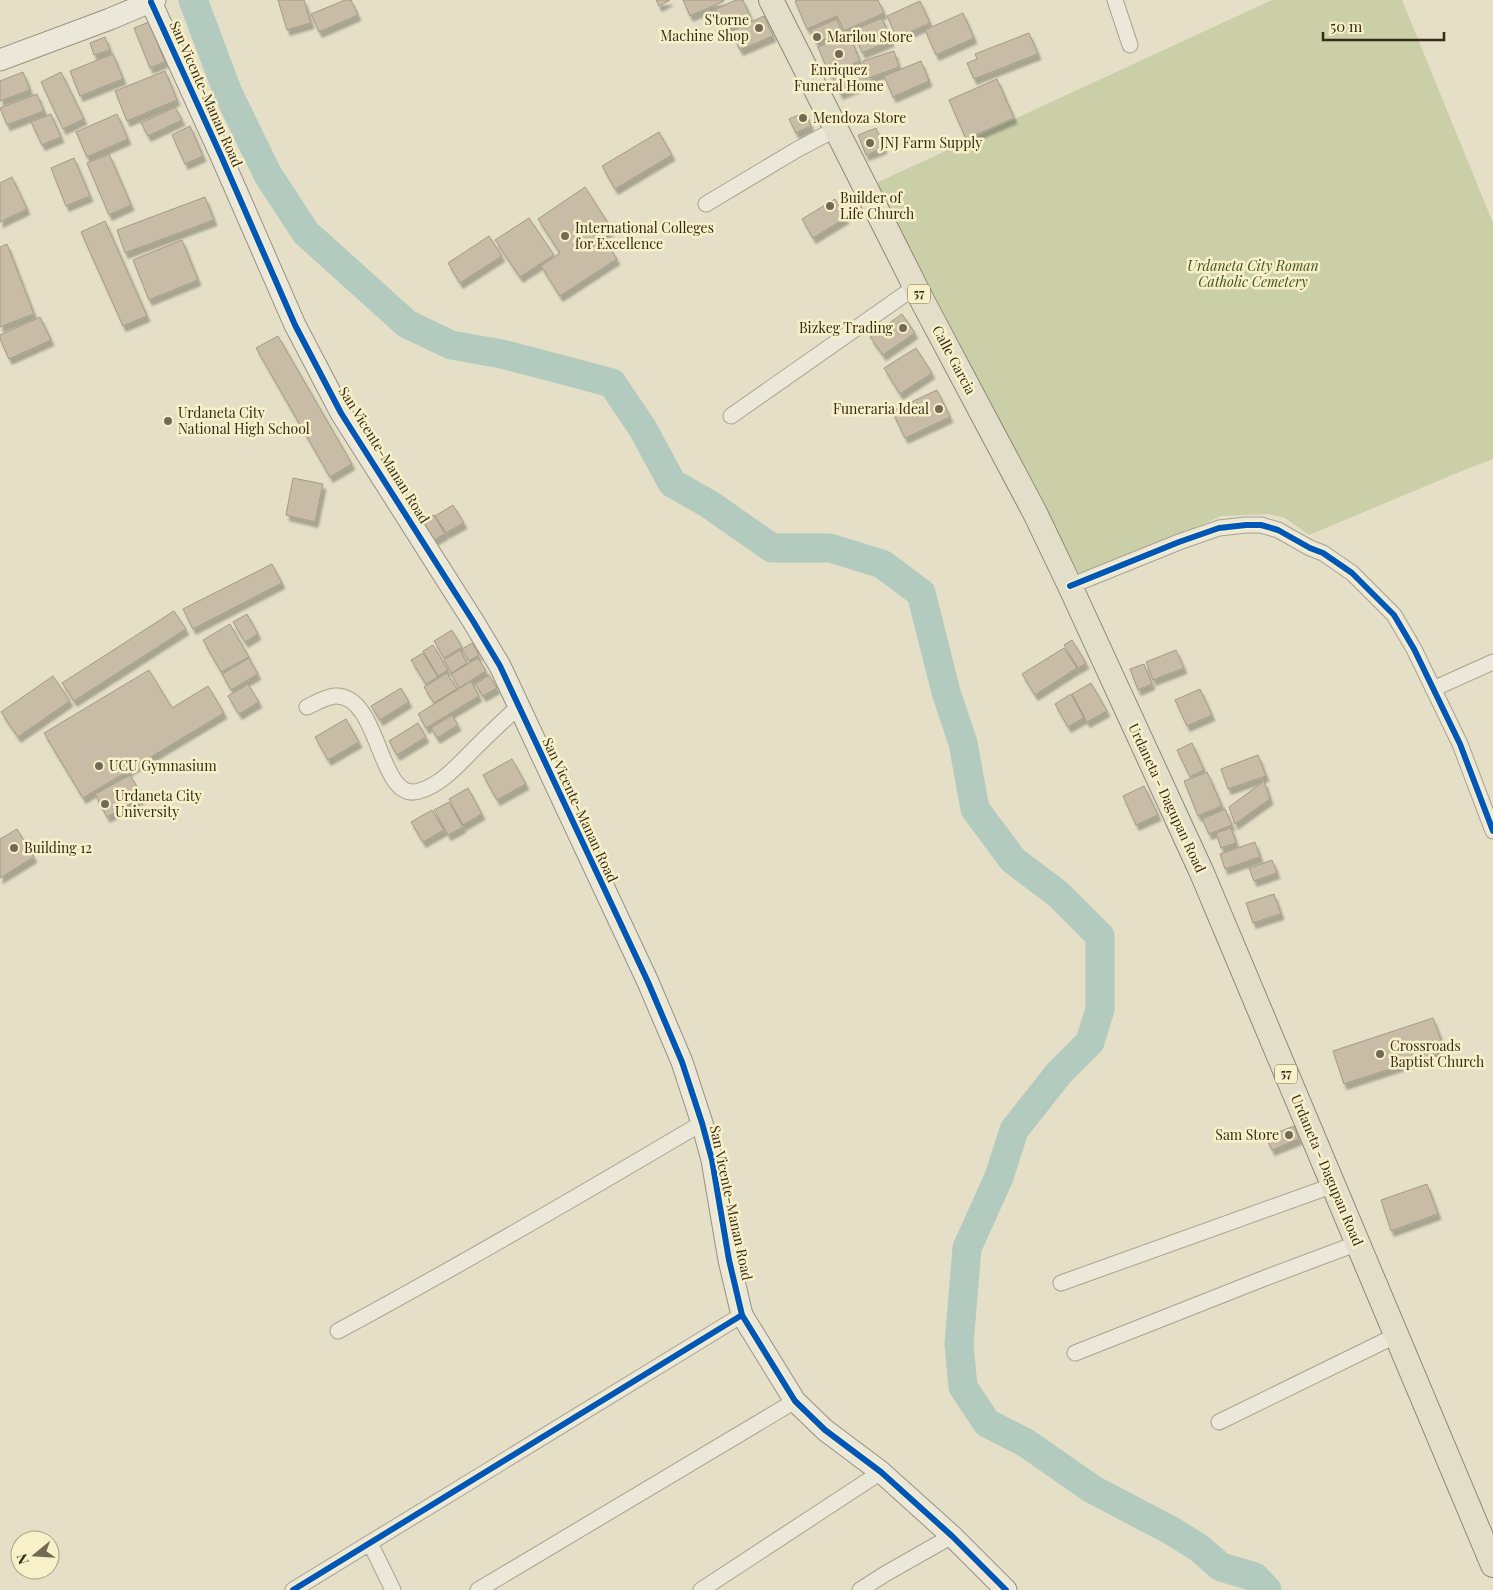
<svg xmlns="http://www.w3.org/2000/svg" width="1493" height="1590" viewBox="0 0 1493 1590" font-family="'Playfair Display',serif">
  <defs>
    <filter id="shadow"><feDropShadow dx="3" dy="5.5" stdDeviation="1" flood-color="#0004"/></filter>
  </defs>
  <rect width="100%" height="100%" fill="#e4dfc6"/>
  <path fill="#cacfa7" d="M1272 0H1402L1493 223V459L1464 470 1309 535 1285 518 1269 514 1221 516 1100 570 1087 573 1078 572 876 183Z"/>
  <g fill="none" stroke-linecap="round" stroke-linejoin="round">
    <path stroke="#b3cabe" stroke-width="29" d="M193 0 228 93 268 175 306 233 407 324 451 345 502 354 612 383 643 429 672 483 709 504 772 548H830L882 564 921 593 946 692 963 743 975 809 1013 860 1058 894 1100 936V1009L1090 1042 1059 1073 1014 1130 999 1177 967 1248 959 1344 963 1387 987 1423 1026 1443 1092 1489 1172 1531 1199 1548 1221 1567 1255 1577 1267 1590"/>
  </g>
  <path fill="#c8bca7" stroke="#a39a86" filter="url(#shadow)" d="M278 0H304L311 23 287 30Z
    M345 0H351L358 15 319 32 311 14Z
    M656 0H670L659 6Z
    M683 0H724V1L690 16Z
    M736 0H743L751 18 725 30 716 9Z
    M797 0H878L884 13 844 31 837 16 807 29 795 1Z
    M920 1 930 23 897 38 887 16Z
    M963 13 974 38 936 55 925 30Z
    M764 16 773 36 740 50 731 31Z
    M882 18 891 41 862 53 853 30Z
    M837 19 842 33 816 43 811 30Z
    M149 22 165 62 150 68 134 28Z
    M1029 33 1038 54 974 79 967 63 977 59 975 54Z
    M849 34 860 61 829 74 818 47Z
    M105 37 110 50 94 55 90 43Z
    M894 51 899 67 869 78 863 61Z
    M113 54 123 79 80 96 70 71Z
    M921 61 929 81 893 97 884 76Z
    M861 63 868 82 840 94 832 75Z
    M165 71 177 100 127 121 115 91Z
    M23 72 30 90 0 101V81Z
    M61 72 84 119 63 129 41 82Z
    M997 79 1014 118 966 139 949 100Z
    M37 94 44 111 7 125 0 108Z
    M175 107 182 120 148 136 141 123Z
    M805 112 811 126 796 133 789 119Z
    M51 114 61 137 42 145 31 122Z
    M117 114 128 139 87 157 76 132Z
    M190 126 203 156 185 164 172 135Z
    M876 128 884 148 866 155 858 135Z
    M659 132 672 155 615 189 602 166Z
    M109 154 131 205 109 215 87 163Z
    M74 158 90 196 66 206 51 168Z
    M12 177 27 209 0 222V183Z
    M585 187 612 229 602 236 617 259 560 296 541 266 560 253 538 219Z
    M205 197 214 220 125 253 117 230Z
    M835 199 846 218 813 238 802 219Z
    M529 218 554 255 520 277 495 240Z
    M105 221 147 316 123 326 81 232Z
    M489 236 502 256 460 283 448 263Z
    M182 240 198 280 149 300 133 260Z
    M7 244 34 314 0 327V247Z
    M902 314 915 333 883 355 870 337Z
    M40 317 51 340 9 359 0 339V335Z
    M278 336 352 464 330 477 256 348Z
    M916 348 932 373 900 394 884 368Z
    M937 390 950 417 905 438 892 411Z
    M293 478 323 484 315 522 286 515Z
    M453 505 464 523 446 533 435 516Z
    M434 515 445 534 434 540 423 521Z
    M272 564 282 583 193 629 183 609Z
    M174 611 186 629 74 701 62 683Z
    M247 614 258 634 245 642 233 622Z
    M230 624 249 657 221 672 203 640Z
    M452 630 462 647 444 658 434 641Z
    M1072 640 1086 663 1078 668 1064 645Z
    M472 643 479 655 469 661 462 649Z
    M433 645 448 670 438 676 423 651Z
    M1064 648 1077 668 1035 695 1022 674Z
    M460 650 467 663 452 673 444 660Z
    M1176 650 1184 668 1153 680 1146 662Z
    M423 653 438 677 426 684 411 660Z
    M249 658 258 674 231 690 222 674Z
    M478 658 486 671 459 688 451 674Z
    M1144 664 1152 684 1138 690 1130 669Z
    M149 670 172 708 208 686 224 713 83 798 44 733Z
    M447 673 457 689 434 703 424 687Z
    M489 675 497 688 483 696 475 684Z
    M53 676 70 701 18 737 1 712Z
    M471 681 479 696 426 728 418 714Z
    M1091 683 1107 711 1087 722 1072 694Z
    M248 684 259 702 239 714 228 696Z
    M401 688 409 702 380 720 371 706Z
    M1200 689 1212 715 1187 726 1175 700Z
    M1071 694 1084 718 1068 727 1055 704Z
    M452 715 458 725 437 738 431 728Z
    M346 719 359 742 328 760 315 737Z
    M418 723 426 737 397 755 389 741Z
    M1192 743 1204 770 1190 777 1177 750Z
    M1258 755 1266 776 1228 789 1221 769Z
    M512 759 526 784 497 800 483 775Z
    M1207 772 1222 806 1198 816 1184 781Z
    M130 775 143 797 107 817 95 794Z
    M1264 781 1270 799 1235 824 1229 807Z
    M1144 786 1158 815 1136 825 1123 796Z
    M468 788 482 814 463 825 449 799Z
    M449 802 463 827 448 835 434 810Z
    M1225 809 1232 825 1209 834 1202 819Z
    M432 810 444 830 423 842 411 822Z
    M1231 828 1236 843 1221 848 1216 833Z
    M17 829 34 857 0 878V839Z
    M1255 842 1260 857 1225 869 1220 854Z
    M1272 860 1277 873 1254 881 1249 868Z
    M1274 894 1281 914 1253 923 1246 903Z
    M1433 1018 1445 1051 1344 1084 1333 1051Z
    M1294 1126 1299 1139 1272 1150 1266 1137Z
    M1427 1184 1438 1214 1391 1231 1381 1200Z"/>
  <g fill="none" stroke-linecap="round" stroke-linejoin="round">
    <g stroke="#a8a290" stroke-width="17">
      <path id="street" d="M1115 0 1130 45
        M706 204 798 149 836 129
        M731 416 915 287
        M1070 586 1179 542 1219 528 1246 525H1261L1278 530 1310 548 1323 553 1352 573 1394 615 1414 649 1460 744 1493 831
        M1433 689 1493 662
        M307 707C316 703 325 697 335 696 381 694 378 804 419 791 441 785 458 765 473 750 488 735 503 721 518 707
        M1061 1283 1334 1185
        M338 1331C461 1265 582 1194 702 1123
        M1075 1353 1265 1278 1358 1243
        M1219 1422 1397 1335
        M370 1543 393 1590
        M293 1590 742 1315
        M478 1590 795 1401
        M701 1590 881 1472
        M860 1590 885 1574 952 1536"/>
    </g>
    <g stroke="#989180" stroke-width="23">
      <path id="secondary" d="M151 2 222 158 295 325 341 413 473 621 500 666 648 982 682 1062 702 1123 712 1160 729 1260 742 1315 795 1401 825 1430 881 1472 952 1536 1006 1590
        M0 60 110 19 155 0"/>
    </g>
    <g stroke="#8d8877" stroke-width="26">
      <path id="primary" d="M771 0 923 302 1035 513 1070 586 1202 873 1493 1565"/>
    </g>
    <use href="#street" stroke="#ebe8d9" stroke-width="15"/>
    <use href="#secondary" stroke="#ebe8d9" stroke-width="21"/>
    <use href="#primary" stroke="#e3dec9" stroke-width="24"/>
    <g stroke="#f8f0c9" stroke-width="9">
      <path id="cycleway" d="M151 2 222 158 295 325 341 413 473 621 500 666 648 982 682 1062 702 1123 712 1160 729 1260 742 1315 795 1401 825 1430 881 1472 952 1536 1006 1590
        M1070 586 1179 542 1219 528 1246 525H1261L1278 530 1310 548 1323 553 1352 573 1394 615 1414 649 1460 744 1493 831
        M293 1590 742 1315"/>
    </g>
    <use href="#cycleway" stroke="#0057b8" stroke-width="6"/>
  </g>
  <g fill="#736a56" stroke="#f8f0c9" stroke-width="2">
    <circle cx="759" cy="28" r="5"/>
    <circle cx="817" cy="37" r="5"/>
    <circle cx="839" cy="54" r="5"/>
    <circle cx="803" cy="118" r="5"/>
    <circle cx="870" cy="143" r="5"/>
    <circle cx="830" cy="206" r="5"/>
    <circle cx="565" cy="236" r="5"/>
    <circle cx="903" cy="328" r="5"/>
    <circle cx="939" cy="409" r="5"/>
    <circle cx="168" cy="421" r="5"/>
    <circle cx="99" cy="766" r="5"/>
    <circle cx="105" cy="804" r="5"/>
    <circle cx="14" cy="848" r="5"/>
    <circle cx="1380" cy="1054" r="5"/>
    <circle cx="1289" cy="1135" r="5"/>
  </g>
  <g text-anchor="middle" stroke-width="5" stroke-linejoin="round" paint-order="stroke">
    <g fill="#f8f0c9" stroke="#70664e" stroke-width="1">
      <rect x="908" y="284.5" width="22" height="19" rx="4"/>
      <rect x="1275" y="1064.5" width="22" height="19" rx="4"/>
    </g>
    <g font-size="12" font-weight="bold" fill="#362b19">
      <text x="919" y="298">57</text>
      <text x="1286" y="1078">57</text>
    </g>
    <g font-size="14" fill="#362b19" stroke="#f8f0c9" text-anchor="start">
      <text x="749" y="25" text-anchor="end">S'torne<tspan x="749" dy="16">Machine Shop</tspan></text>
      <text x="827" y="42">Marilou Store</text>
      <text x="839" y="75" text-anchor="middle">Enriquez<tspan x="839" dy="16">Funeral Home</tspan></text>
      <text x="813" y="123">Mendoza Store</text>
      <text x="880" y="148">JNJ Farm Supply</text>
      <text x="840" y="203">Builder of<tspan x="840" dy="16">Life Church</tspan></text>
      <text x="575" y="233">International Colleges<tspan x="575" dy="16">for Excellence</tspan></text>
      <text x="893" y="333" text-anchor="end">Bizkeg Trading</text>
      <text x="929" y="414" text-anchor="end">Funeraria Ideal</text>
      <text x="178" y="418">Urdaneta City<tspan x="178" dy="16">National High School</tspan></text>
      <text x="109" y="771">UCU Gymnasium</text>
      <text x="115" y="801">Urdaneta City<tspan x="115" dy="16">University</tspan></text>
      <text x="24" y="853">Building 12</text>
      <text x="1390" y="1051">Crossroads<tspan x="1390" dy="16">Baptist Church</tspan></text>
      <text x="1279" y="1140" text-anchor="end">Sam Store</text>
    </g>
    <g font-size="14" fill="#362b19" stroke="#f8f0c9">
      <text transform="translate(206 94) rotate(66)" y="5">San Vicente-Manan Road</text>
      <text transform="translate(954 360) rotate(62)" y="5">Calle Garcia</text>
      <text transform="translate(384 455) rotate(58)" y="5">San Vicente-Manan Road</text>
      <text transform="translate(1167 798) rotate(65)" y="5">Urdaneta - Dagupan Road</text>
      <text transform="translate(580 810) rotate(65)" y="5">San Vicente-Manan Road</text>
      <text transform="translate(1327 1170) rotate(67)" y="5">Urdaneta - Dagupan Road</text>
      <text transform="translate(731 1203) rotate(78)" y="5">San Vicente-Manan Road</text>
    </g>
    <g font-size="14" font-style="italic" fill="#40541e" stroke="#f8f0c9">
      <text x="1253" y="271">Urdaneta City Roman<tspan x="1253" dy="16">Catholic Cemetery</tspan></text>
    </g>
  </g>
  <g transform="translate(35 1555) rotate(252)"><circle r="24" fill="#f8f0c9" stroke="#aaa183"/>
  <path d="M0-4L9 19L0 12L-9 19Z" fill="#736a56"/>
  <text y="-8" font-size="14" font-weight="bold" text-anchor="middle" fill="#362b19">N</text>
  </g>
  <path d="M1323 32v8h121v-8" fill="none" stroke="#362b19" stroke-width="2.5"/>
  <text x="1330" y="32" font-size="15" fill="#362b19" stroke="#f8f0c9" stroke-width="4" paint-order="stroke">50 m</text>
</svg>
